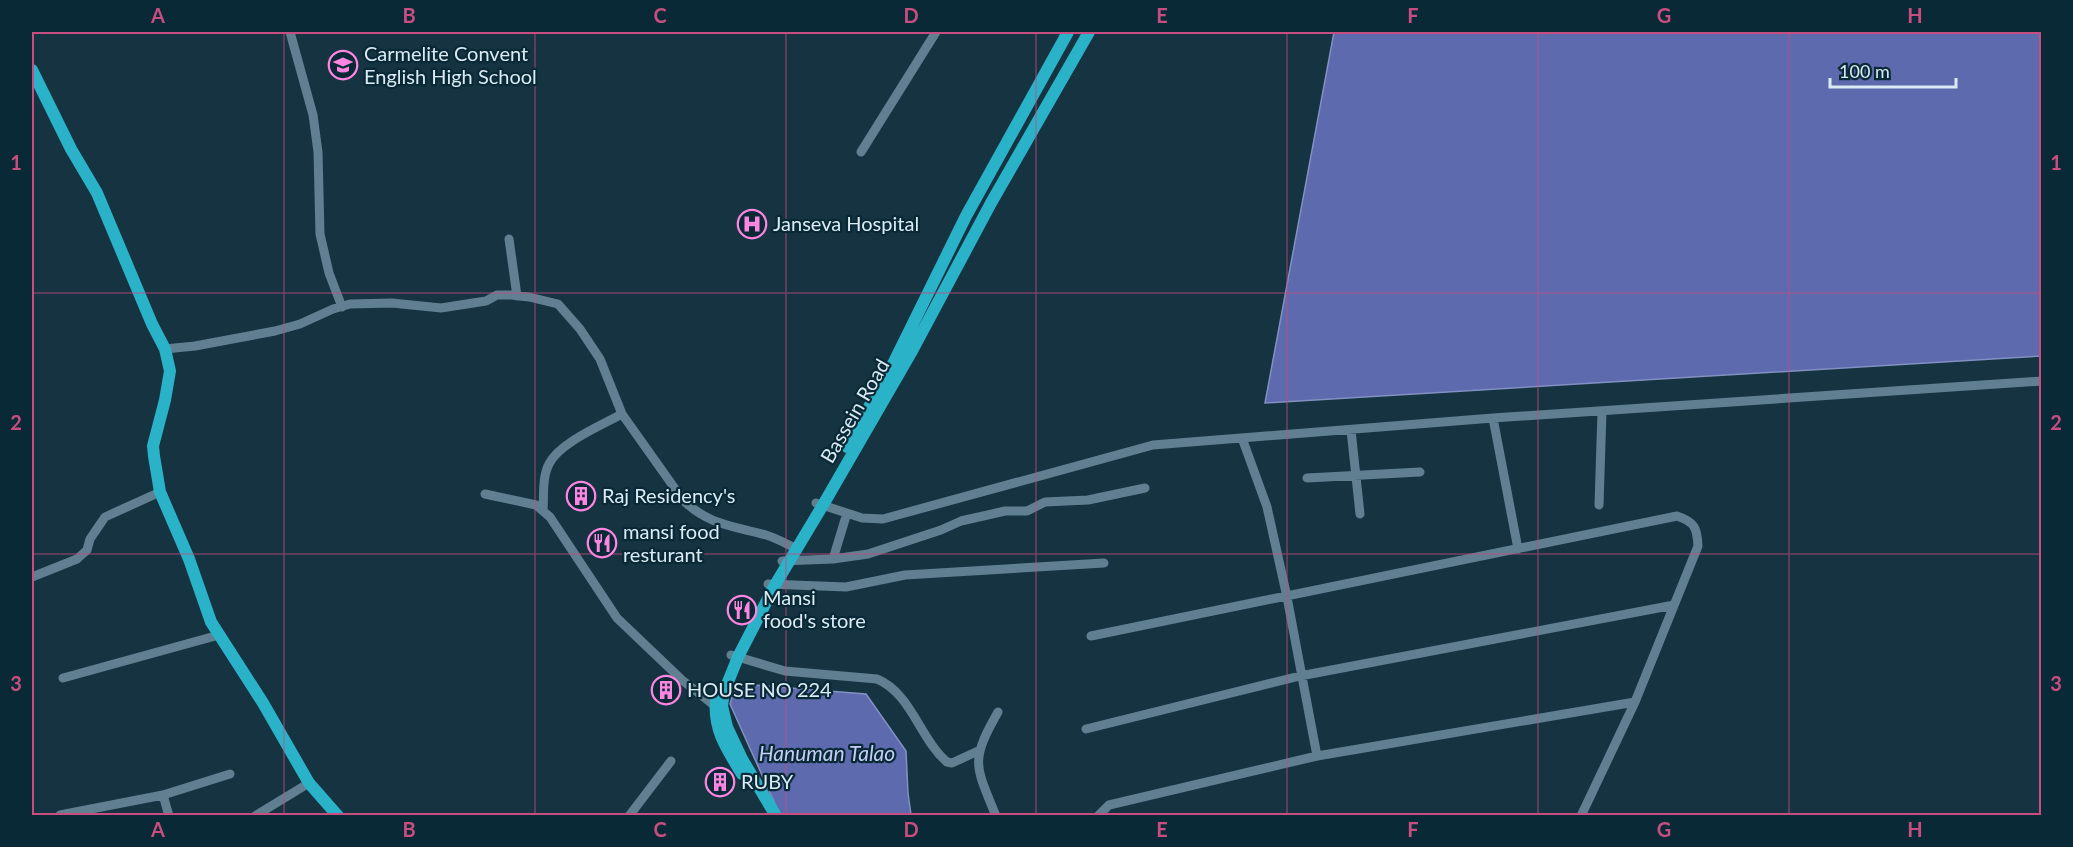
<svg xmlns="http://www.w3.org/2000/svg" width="2073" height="847" viewBox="0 0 2073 847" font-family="Lato,sans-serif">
  <rect width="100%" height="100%" fill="#153341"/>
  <path fill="#5d6aad" stroke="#8291c2" stroke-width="1.5" d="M1334 32H2041V356L1265 403Z
    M741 684 866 694 906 751 908 793 911 815H780L730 704 733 694Z"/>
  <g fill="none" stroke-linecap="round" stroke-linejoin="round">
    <path stroke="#608091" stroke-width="9" d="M290 32 313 115 318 152 320 234 329 273 342 307
      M861 152 936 32
      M509 239 517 296
      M165 349 195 346 275 331 300 324 333 309 350 304 392 303 441 308 486 301 497 295H511L529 297 558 304 580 329 600 359 622 414 683 500C708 525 734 526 766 535 776 538 787 544 797 549
      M1493 418 1518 549
      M1351 430 1360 514
      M1307 478 1420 472
      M485 494 536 505 550 517 617 618 682 680 715 706H720
      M816 503 862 518 883 519 1153 445 1493 418 2042 381
      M1599 505 1602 411
      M543 511C544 496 542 477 549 464 559 443 602 425 622 414
      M833 559 847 513
      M782 561 833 559 868 554 941 530 961 521 1005 511H1027L1045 502 1088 500 1145 488
      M32 577 77 559 87 550 90 539 105 517 160 492
      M768 584 846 587 905 575 1104 563
      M1091 636 1677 516C1695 522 1697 528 1698 546L1635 702 1317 756 1287 597 1267 507 1242 438
      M731 655 785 671 877 679C911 693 920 739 947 762L952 763 978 751
      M63 678 219 635
      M1086 729 1300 676 1674 605
      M163 795 169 816
      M60 815 163 795 230 774
      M255 816 309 783
      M629 816 671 761
      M996 816C975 765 970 761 998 712
      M1098 816 1109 805 1317 756
      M1581 816 1635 702"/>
    <path stroke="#29b2c8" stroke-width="12" d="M32 70 71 149 97 193 152 324 165 349 170 371 165 400 153 446 154 456 160 492 189 559 211 622 263 703 309 783 338 816
      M847 447 894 362 966 216 1068 32
      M716 699C713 729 726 748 742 774
      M776 816 742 759 727 727 722 706 724 692 738 657 775 585 823 505 912 351 991 203 1089 32"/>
  </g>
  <path fill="none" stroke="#c84d81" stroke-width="1.5" stroke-opacity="0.55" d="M284 32V816M535 32V816M786 32V816M1036 32V816M1287 32V816M1538 32V816M1789 32V816M32 293H2042M32 554H2042"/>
  <defs>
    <g id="school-ring" transform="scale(1.5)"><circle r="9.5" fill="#0a2937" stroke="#fe85e0" stroke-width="1.5"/><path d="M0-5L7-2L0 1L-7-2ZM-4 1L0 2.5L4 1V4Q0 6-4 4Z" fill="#fe85e0"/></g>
    <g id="hospital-ring" transform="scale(1.5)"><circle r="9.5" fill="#0a2937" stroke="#fe85e0" stroke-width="1.5"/><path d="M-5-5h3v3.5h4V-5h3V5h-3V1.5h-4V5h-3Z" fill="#fe85e0"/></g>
    <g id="building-ring" transform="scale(1.5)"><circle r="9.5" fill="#0a2937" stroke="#fe85e0" stroke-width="1.5"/><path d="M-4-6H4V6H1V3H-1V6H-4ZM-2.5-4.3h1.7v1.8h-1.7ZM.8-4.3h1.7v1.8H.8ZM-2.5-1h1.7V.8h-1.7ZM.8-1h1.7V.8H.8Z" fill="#fe85e0"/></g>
    <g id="restaurant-ring" transform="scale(1.5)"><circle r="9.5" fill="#0a2937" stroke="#fe85e0" stroke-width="1.5"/><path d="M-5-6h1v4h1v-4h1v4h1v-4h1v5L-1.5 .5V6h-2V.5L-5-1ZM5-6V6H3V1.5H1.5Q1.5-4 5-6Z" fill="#fe85e0"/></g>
  </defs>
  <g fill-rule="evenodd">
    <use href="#school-ring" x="343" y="65"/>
    <use href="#hospital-ring" x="752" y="224"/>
    <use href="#building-ring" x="581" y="496"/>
    <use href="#restaurant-ring" x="602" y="543"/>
    <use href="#restaurant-ring" x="742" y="610"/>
    <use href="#building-ring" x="666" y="690"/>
    <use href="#building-ring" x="720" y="782"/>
  </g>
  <g text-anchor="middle" stroke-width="4.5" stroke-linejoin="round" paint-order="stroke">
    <g font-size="20" fill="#daebf4" stroke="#0a2937" text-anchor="start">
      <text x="364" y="61">Carmelite Convent<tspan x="364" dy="23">English High School</tspan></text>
      <text x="773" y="231">Janseva Hospital</text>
      <text x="602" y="503">Raj Residency's</text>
      <text x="623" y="539">mansi food<tspan x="623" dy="23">resturant</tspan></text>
      <text x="763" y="605">Mansi<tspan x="763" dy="23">food's store</tspan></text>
      <text x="687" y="697">HOUSE NO 224</text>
      <text x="741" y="789">RUBY</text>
    </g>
    <g font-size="20" fill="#daebf4" stroke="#0a2937">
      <text transform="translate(855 411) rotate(-60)" y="7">Bassein Road</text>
    </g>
    <g font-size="21" font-style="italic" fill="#c4cef4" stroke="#0a2937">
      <text x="827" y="761">Hanuman Talao</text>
    </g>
  </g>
  <rect width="2073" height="847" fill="none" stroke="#0a2937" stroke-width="66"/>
  <path d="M1830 78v9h126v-9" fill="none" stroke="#daebf4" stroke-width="3"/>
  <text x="1839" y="78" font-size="18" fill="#daebf4" stroke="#0a2937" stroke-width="4.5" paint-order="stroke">100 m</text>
  <rect x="33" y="33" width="2007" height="781" fill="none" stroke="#c84d81" stroke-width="2"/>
  <g font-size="20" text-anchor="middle" font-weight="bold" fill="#c84d81">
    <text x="158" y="23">A</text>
    <text x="409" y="23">B</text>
    <text x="660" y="23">C</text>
    <text x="911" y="23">D</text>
    <text x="1162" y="23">E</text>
    <text x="1413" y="23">F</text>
    <text x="1664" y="23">G</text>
    <text x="1915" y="23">H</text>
    <text x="16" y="170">1</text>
    <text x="2056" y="170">1</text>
    <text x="16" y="430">2</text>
    <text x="2056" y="430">2</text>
    <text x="16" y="691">3</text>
    <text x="2056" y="691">3</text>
    <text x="158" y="837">A</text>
    <text x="409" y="837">B</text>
    <text x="660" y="837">C</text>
    <text x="911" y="837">D</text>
    <text x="1162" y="837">E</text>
    <text x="1413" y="837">F</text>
    <text x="1664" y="837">G</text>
    <text x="1915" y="837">H</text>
  </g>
</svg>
